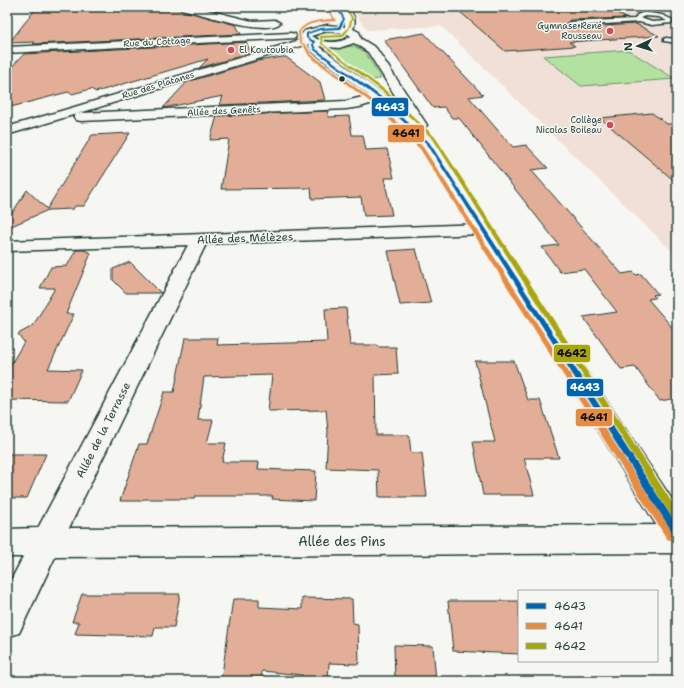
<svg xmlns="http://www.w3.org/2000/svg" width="684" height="688" viewBox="0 0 684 688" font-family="'Shantell Sans',sans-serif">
  <rect width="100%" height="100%" fill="#f6f6f2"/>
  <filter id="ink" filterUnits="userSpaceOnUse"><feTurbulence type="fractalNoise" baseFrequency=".025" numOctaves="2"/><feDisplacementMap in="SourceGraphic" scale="8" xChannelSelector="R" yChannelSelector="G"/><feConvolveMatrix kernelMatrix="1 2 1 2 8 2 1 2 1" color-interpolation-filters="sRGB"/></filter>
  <g filter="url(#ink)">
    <path fill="#f0e0d7" d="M351 7H677L657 10 677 16V256L441 26 367 30Z"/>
    <path fill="#b3e1a0" stroke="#698f6a" d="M329 31 344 32 347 36C340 43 324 42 316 37L317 34Z
      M354 46 365 52 381 78 380 79 370 80 325 49Z
      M628 50 675 79 581 86 543 56Z"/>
    <path fill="#e3ae97" stroke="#1f3d34" d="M37 7H179L181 10 236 25 241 34 33 44 35 42 9 43Z
      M507 7H607L626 18 570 20 566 24 570 28 636 24 659 36 569 42 575 46 505 51 459 11Z
      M424 33 483 95 469 97 502 135 513 147 526 145 548 168 531 170 622 274 633 272 636 275 641 274 658 294 653 295 655 298 648 299 677 333V398L660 401 635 367 621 369 583 317 617 312 584 269 560 272 542 247 559 245 459 118H452L444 107 433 108 384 40Z
      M246 42 251 53 199 68 208 59 96 92 91 89 72 94 68 92 7 108V72L24 54Z
      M283 57H286L320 82 325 100 220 105 223 96 163 108 187 82 257 61Z
      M327 111 329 117 349 116 352 135H363L366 150 387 149 394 178H384L392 215 364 216 361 197 312 199 311 188 221 189 229 139 210 140 217 116Z
      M652 113 667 124H677V183L600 118Z
      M130 133 84 206H75L73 209 48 210 7 228V221L27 190 47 209 92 135Z
      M416 249 431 303 400 305 388 251Z
      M76 250H84L91 253 66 314H74L48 369 82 370 68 401 7 400V371L24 342 18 334 33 326 55 288H40L51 267 67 266Z
      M130 262 161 293H126L113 280V269Z
      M346 308 350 345H377L378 347H396L398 374 375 375 376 435H409L411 453H422L427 497H379L378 470 326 468 328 431 326 410 268 411 272 375 204 377 198 420H213L207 443H226L222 462H259L258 469 316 471 314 501 272 499 273 496H195L194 499H143L142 501H120L139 444H147L164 392H174L185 338H218L217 345 327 342 325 309Z
      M475 361H514L528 400H540L559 458H524L534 495H483L473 442H495Z
      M7 454H46L27 498H7Z
      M82 594H180L174 627H155L153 636 75 634 79 622H72Z
      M302 598 352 599 353 623 358 624 359 664 329 663 328 681H302V675L262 671 261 681H221L233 599H259V607L302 609Z
      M448 601H519V654L453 651Z
      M394 645 433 646 436 681H395Z"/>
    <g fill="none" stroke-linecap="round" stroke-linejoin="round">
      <g stroke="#1f3d34" stroke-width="3">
        <path id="lane" d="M644 12 662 15 673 20 671 23 652 25 639 22 570 26 567 24 570 22 635 19 637 15ZM645 16 659 17 667 21 652 22 640 18Z
          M666 38 677 39V43L664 41V39Z"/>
      </g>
      <g stroke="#1f3d34" stroke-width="3">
        <path id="street" d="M180 7H195L252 21 275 20 280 23C268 36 198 13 181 9Z
          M291 33 295 34 296 36 295 38 7 53V47Z
          M310 37 315 40 314 42 7 135V127Z
          M379 93 383 94 385 97 383 100 360 107 346 109 81 121 76 120 74 117 76 114 81 113 346 101Z
          M483 224 489 225 492 229 489 233 483 234 206 244 69 528 677 525V553L55 557 19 633 7 637V588L23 557H7V529L38 528 188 245 7 251V241Z"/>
      </g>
      <g stroke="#1f3d34" stroke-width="3">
        <path id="secondary" d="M340 7H348C353 14 357 21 353 29L359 32 361 37 360 38 376 48 427 125 425 128 421 129 435 143 677 507V546L667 542 422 145 375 100 311 51 308 43 303 40 301 36 304 31 327 25 345 27V18ZM327 31 346 33 351 36C340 45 322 43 311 36ZM354 43 368 52 409 118 383 94 319 46 339 48Z"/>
      </g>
      <use href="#lane" fill="#f6f6f2" fill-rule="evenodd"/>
      <use href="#street" fill="#f6f6f2" fill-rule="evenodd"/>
      <use href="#secondary" fill="#f6f6f2" fill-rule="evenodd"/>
      <g stroke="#f6f6f2" stroke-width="3">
        <path id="bus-1" d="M336 7H338L345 19 340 29 320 30 308 34V38L315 41 314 45 316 49 380 96 429 142 677 525V536L674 535 427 144 378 98 314 50 312 45V42L306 38V33L320 28 338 27 343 19Z"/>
      </g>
      <g stroke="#f6f6f2" stroke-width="3">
        <path id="bus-2" d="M330 10 336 21C324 22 308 21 300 32L301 42 306 45 311 54 375 102 423 147 673 533 674 536 673 539 670 540 667 539 420 149 373 104 309 56 304 46 299 42 298 32C306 20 320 20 333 19L329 11Z"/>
      </g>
      <g stroke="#f6f6f2" stroke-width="3">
        <path id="bus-3" d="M345 7H347L353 18 350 28 343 37 322 38 323 44 385 90 435 137 677 510V521L674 520 433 139 383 92 321 44 320 36 341 35 348 28 351 18Z"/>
      </g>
      <use href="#bus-1" fill="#0065ae" fill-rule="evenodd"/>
      <use href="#bus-2" fill="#e68c42" fill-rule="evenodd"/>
      <use href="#bus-3" fill="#a8a60d" fill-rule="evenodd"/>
    </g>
  </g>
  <g fill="#d1495b" stroke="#f6f6f2" stroke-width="1.5">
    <circle cx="610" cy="31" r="4"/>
    <circle cx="231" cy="50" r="4"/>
    <circle cx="610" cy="125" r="4"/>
  </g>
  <circle fill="#1f3d34" stroke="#f6f6f2" stroke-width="1.5" cx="342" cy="79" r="3.5"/>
  <g text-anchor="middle" stroke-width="3" stroke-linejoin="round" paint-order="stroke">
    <g font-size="9" fill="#1f3d34" stroke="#f6f6f2" text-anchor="end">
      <text x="602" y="29">Gymnase René<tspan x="602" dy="10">Rousseau</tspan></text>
      <text x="239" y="53" text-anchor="start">El Koutoubia</text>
      <text x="602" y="123">Collège<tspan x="602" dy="10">Nicolas Boileau</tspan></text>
    </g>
    <g font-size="9" fill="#1f3d34" stroke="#f6f6f2">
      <text transform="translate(157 42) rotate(-3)" y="3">Rue du Cottage</text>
      <text transform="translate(158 85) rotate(-17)" y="3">Rue des Platanes</text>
      <text transform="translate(224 111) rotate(-3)" y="3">Allée des Genêts</text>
    </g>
    <g font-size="11" fill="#1f3d34" stroke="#f6f6f2">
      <text transform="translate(245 238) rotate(-2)" y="4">Allée des Mélèzes</text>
      <text transform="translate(103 430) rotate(-63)" y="4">Allée de la Terrasse</text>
    </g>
    <g font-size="13" fill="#1f3d34" stroke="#f6f6f2">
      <text x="342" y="546">Allée des Pins</text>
    </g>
  </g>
  <g stroke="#f6f6f2" stroke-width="1.5">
    <rect x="371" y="97" width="38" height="20" rx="4" fill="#0065ae"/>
    <rect x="387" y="124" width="38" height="19" rx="4" fill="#e68c42"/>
    <rect x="553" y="344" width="38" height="19" rx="4" fill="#a8a60d"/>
    <rect x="566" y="378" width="38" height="19" rx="4" fill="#0065ae"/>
    <rect x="575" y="408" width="38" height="19" rx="4" fill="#e68c42"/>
  </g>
  <g font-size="11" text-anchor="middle" font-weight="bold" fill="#fff">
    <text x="390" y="111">4643</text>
    <text x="585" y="391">4643</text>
  </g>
  <g font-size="11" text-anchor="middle" font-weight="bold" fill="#111">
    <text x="406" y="137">4641</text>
    <text x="572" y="357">4642</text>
    <text x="594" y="421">4641</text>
  </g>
  <rect width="684" height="688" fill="none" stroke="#f6f6f2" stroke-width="24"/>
  <rect x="12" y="12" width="660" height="664" fill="none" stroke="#1f3d34" stroke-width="1.5" filter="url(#ink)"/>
  <rect x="518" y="590" width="140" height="72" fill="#f6f6f2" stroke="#a0aca6"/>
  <rect x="526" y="603" width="20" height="6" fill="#0065ae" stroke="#a0aca6"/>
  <text x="554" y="610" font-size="12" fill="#1f3d34">4643</text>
  <rect x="526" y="623" width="20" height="6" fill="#e68c42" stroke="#a0aca6"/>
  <text x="554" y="630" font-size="12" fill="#1f3d34">4641</text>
  <rect x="526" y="643" width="20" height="6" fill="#a8a60d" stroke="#a0aca6"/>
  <text x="554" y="650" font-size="12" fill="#1f3d34">4642</text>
  <g transform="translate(638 46) rotate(266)" stroke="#f6f6f2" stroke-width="3" paint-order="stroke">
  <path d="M0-3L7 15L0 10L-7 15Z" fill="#1f3d34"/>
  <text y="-6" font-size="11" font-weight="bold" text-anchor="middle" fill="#1f3d34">N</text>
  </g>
</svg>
